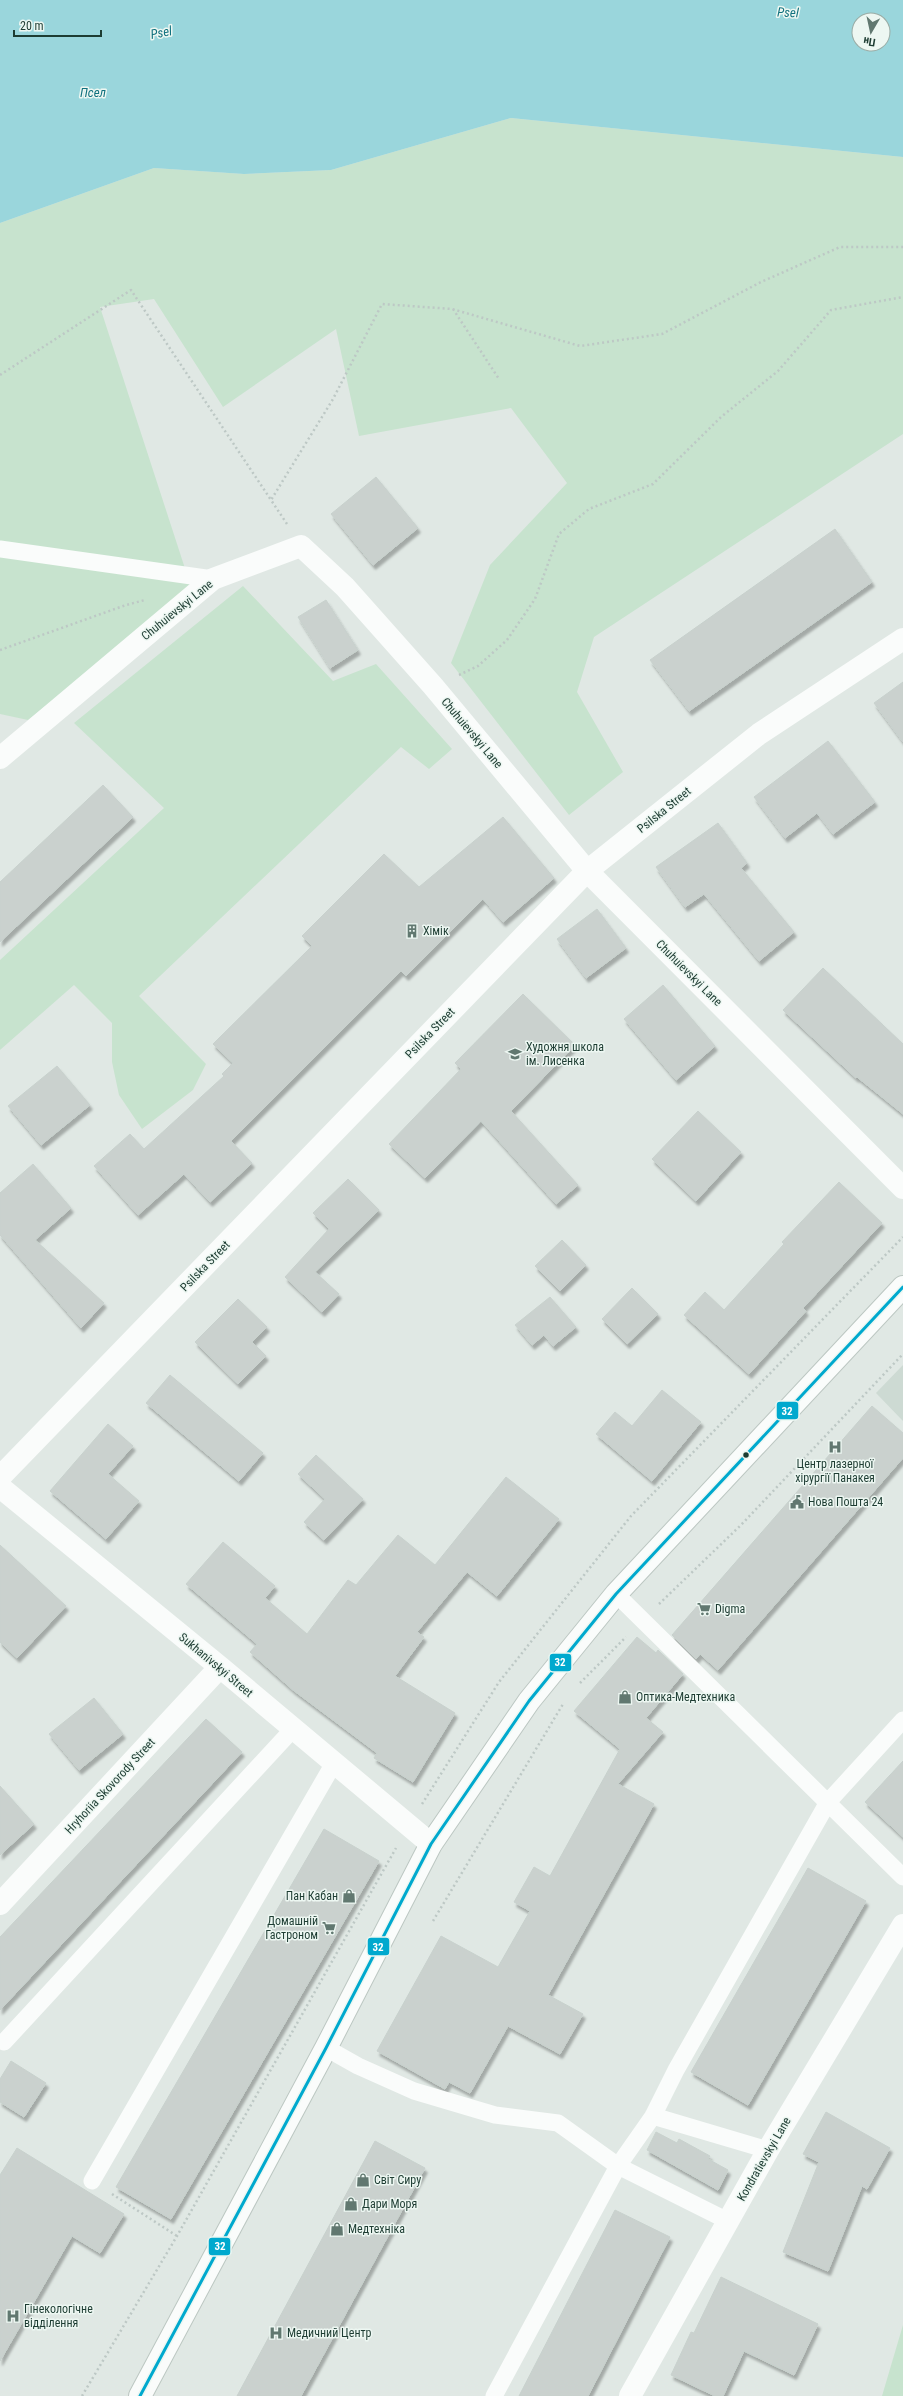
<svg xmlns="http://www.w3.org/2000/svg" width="903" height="2396" viewBox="0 0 903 2396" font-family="'Roboto Condensed',sans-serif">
  <defs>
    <filter id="shadow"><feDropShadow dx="2.5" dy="4.5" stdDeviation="1" flood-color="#0004"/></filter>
  </defs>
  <rect width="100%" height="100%" fill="#e0e8e4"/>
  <path fill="#cddad3" d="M903 1365V1421L876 1393Z"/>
  <path fill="#c7e3ce" d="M511 118 903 157V434L594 637 577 692 623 772 569 815 451 663 490 565 567 483 511 408 359 436 336 329 223 407 154 299 100 307 192 590 28 720 0 714V223L154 168 244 174 331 170Z
    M243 586 333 681 376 664 452 749 429 769 401 747 139 996 206 1064 193 1090 142 1129 119 1095 112 1062V1023L74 985 0 1050V960L164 808 74 723Z
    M903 2325V2396H882Z"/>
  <path fill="#9ad6dc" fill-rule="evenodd" d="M0 0H903V157L511 118 331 170 244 174 154 168 0 223ZM859 20H883V44H859Z"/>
  <path fill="#cad1ce" stroke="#c8d1cd" filter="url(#shadow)" d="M376 477 418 528 373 565 331 514Z
    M835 529 872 582 689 711 650 660Z
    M326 600 358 650 330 668 298 617Z
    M903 682V742L874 703Z
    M828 741 875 802 833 834 817 813 785 838 754 797Z
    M103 785 133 817 0 942V882Z
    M503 817 554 878 503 922 483 899 406 976 401 971 231 1141 252 1163 210 1202 184 1174 138 1215 94 1166 130 1134 144 1149 224 1076 222 1074 233 1063 213 1044 312 946 302 936 384 854 419 887Z
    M718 823 747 863 741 868 794 932 759 961 704 894 685 907 656 867Z
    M597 909 626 948 586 978 557 939Z
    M823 968 903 1044V1114L857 1077 856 1078 783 1010Z
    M663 985 715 1046 676 1080 624 1019Z
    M523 994 575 1045 511 1111 578 1185 556 1204 481 1121 425 1178 389 1144 461 1069 455 1063Z
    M57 1066 90 1105 41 1145 8 1106Z
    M698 1111 741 1152 696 1201 652 1159Z
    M33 1164 71 1208 35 1240 104 1303 81 1328 0 1235V1193Z
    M348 1179 379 1210 315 1272 339 1294 322 1312 285 1277 329 1229 313 1213Z
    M839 1182 882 1223 803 1308 806 1311 749 1374 684 1315 705 1292 724 1310 784 1244 782 1242Z
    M562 1240 586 1265 560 1291 535 1266Z
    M632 1288 658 1314 627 1344 602 1319Z
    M550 1297 576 1327 553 1346 544 1335 532 1345 515 1325Z
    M238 1299 267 1327 252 1342 266 1356 238 1384 195 1342Z
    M170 1375 263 1453 239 1481 146 1403Z
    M662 1390 701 1422 652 1481 596 1434 615 1412 632 1426Z
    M872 1406 903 1433V1458L718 1670 700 1654 696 1659 672 1635Z
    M108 1424 133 1446 108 1474 139 1501 106 1539 50 1491Z
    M316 1455 363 1499 324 1540 304 1522 325 1499 298 1474Z
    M506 1477 559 1519 497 1596 467 1572 417 1632 424 1637 395 1676 455 1713 413 1782 374 1758 377 1753 293 1690 250 1652 257 1644 186 1584 223 1542 275 1586 265 1598 307 1634 348 1580 356 1585 398 1535 435 1565Z
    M0 1545 66 1606 17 1658 0 1642Z
    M637 1637 656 1653 658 1650 683 1674 646 1718 663 1732 618 1784 654 1804 548 1995 583 2014 560 2054 508 2026 470 2093 449 2082 445 2089 377 2051 441 1936 498 1967 530 1911 514 1902 534 1867 550 1876 620 1749 574 1711Z
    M94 1698 123 1734 79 1770 49 1734Z
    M206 1719 242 1752 0 2010V1937Z
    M903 1761V1837L865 1802Z
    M0 1786 34 1824 0 1855Z
    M324 1829 379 1861 171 2219 116 2187Z
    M808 1868 866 1901 748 2105 691 2072Z
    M11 2061 46 2083 24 2117 0 2102V2079Z
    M826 2112 890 2148 867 2189 862 2186 828 2271 783 2252 819 2162 803 2154Z
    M656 2132 677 2143 679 2139 710 2156 708 2159 728 2170 718 2190 647 2150Z
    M375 2141 425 2168 301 2396H237Z
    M17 2148 124 2214 100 2253 72 2236 0 2361V2175Z
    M615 2210 670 2237 588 2396H519Z
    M721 2277 818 2324 794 2375 744 2351 723 2396H715L671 2375 691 2332 694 2333Z"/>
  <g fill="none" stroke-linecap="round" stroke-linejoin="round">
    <g stroke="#bcc7c2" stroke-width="24">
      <path id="secondary" d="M140 2396 326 2048 431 1844 529 1701 616 1594 903 1287"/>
    </g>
    <path stroke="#bdc8c5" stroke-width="2.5" stroke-dasharray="2 3" stroke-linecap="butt" d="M453 309 499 379
      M0 375 131 290 271 500
      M287 524 271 500 333 399 382 304 452 309 580 346 662 334 761 282 840 247H903
      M0 650 126 605 145 600
      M459 675 478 666 507 640 535 599 559 534 589 509 653 484 721 417 778 371 831 310 903 297
      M659 1604 741 1525 903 1354
      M580 1683 626 1637
      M422 1804 499 1682 631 1516 903 1237
      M433 1921 563 1704
      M112 2194 177 2236
      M82 2396 177 2236 396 1848"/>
    <path stroke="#fafcfb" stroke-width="17" d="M0 549 213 579
      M616 1594 903 1877
      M4 2042 293 1729
      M326 2048 358 2066 414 2091 495 2115 558 2123 618 2166 728 2221
      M653 2116 768 2150
      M92 2181 334 1763
      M494 2396 618 2166 653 2116 676 2070 828 1802 903 1720"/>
    <path stroke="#fafcfb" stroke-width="22" d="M0 758 213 579 301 546 345 587 433 686 587 871 903 1188
      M0 1477 587 871 759 734 903 639
      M0 1487 220 1667 431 1844
      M0 1904 220 1667
      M630 2396 768 2150 903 1925"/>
    <use href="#secondary" stroke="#fafcfb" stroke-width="22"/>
    <g stroke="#edf7f2" stroke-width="6">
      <path id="bus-1" d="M140 2396 326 2048 431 1844 529 1701 616 1594 903 1287"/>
    </g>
    <use href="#bus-1" stroke="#00a9ce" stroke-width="3"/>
  </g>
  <defs>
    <g id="building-bare" transform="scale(1.08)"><path d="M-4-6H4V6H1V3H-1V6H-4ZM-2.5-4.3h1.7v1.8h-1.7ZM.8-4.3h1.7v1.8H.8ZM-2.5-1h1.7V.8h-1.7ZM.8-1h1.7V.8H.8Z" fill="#617870" stroke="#edf7f2" stroke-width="2.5" paint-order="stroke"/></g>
    <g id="school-bare" transform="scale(1.08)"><path d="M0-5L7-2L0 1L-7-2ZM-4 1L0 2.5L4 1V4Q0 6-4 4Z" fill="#617870" stroke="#edf7f2" stroke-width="2.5" paint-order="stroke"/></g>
    <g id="hospital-bare" transform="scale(1.08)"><path d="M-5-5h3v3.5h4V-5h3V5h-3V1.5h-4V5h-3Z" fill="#617870" stroke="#edf7f2" stroke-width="2.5" paint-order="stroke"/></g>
    <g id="civic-bare" transform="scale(1.08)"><path d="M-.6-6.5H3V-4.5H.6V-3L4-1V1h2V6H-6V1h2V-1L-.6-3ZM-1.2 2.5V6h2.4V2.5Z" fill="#617870" stroke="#edf7f2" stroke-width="2.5" paint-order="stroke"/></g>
    <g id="supermarket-bare" transform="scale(1.08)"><path d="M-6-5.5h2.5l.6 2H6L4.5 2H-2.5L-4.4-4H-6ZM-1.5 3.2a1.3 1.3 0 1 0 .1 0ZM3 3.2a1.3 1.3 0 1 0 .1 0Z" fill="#617870" stroke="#edf7f2" stroke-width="2.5" paint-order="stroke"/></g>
    <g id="shop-bare" transform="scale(1.08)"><path d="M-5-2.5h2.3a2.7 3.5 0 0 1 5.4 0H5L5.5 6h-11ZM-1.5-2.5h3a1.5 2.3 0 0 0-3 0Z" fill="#617870" stroke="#edf7f2" stroke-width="2.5" paint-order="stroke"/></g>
  </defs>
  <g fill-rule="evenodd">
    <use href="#building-bare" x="412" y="931"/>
    <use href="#school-bare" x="515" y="1054"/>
    <use href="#hospital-bare" x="835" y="1447"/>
    <use href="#civic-bare" x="797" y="1502"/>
    <use href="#supermarket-bare" x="704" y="1609"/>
    <use href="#shop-bare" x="625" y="1697"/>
    <use href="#shop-bare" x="349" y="1896"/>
    <use href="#supermarket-bare" x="329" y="1928"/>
    <use href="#shop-bare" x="363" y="2180"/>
    <use href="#shop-bare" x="351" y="2204"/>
    <use href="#shop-bare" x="337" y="2229"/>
    <use href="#hospital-bare" x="13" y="2316"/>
    <use href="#hospital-bare" x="276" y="2333"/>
  </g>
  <circle fill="#1d3c32" stroke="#edf7f2" stroke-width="1.5" cx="746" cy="1455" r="3.5"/>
  <g text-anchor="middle" stroke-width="3" stroke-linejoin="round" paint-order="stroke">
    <g font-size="12" fill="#1d3c32" stroke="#edf7f2">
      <text transform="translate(177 610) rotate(-39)" y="4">Chuhuievskyi Lane</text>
      <text transform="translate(472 733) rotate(50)" y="4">Chuhuievskyi Lane</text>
      <text transform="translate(664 810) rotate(-39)" y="4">Psilska Street</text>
      <text transform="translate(689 973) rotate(45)" y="4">Chuhuievskyi Lane</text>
      <text transform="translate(430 1033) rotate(-46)" y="4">Psilska Street</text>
      <text transform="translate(205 1266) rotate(-46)" y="4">Psilska Street</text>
      <text transform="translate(216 1665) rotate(40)" y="4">Sukhanivskyi Street</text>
      <text transform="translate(110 1786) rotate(-47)" y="4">Hryhoriia Skovorody Street</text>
      <text transform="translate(764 2159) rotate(-60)" y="4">Kondratievskyi Lane</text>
    </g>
    <g font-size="12" fill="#1d3c32" stroke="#edf7f2" text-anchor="start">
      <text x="423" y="935">Хімік</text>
      <text x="526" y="1051">Художня школа<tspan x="526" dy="14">ім. Лисенка</tspan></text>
      <text x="835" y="1468" text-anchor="middle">Центр лазерної<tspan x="835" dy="14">хірургії Панакея</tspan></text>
      <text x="808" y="1506">Нова Пошта 24</text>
      <text x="715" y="1613">Digma</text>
      <text x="636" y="1701">Оптика-Медтехника</text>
      <text x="338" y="1900" text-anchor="end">Пан Кабан</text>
      <text x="318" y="1925" text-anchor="end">Домашній<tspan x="318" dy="14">Гастроном</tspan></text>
      <text x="374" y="2184">Світ Сиру</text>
      <text x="362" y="2208">Дари Моря</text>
      <text x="348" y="2233">Медтехніка</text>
      <text x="24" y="2313">Гінекологічне<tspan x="24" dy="14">відділення</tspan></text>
      <text x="287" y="2337">Медичний Центр</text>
    </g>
    <g font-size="13" font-style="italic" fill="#10717e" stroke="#edf7f2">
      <text transform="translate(788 12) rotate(2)" y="5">Psel</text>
      <text transform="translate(161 32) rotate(-11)" y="5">Psel</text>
      <text x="93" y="97">Псел</text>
    </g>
  </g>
  <g stroke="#edf7f2" stroke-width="1.5">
    <rect x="776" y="1401" width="23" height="19" rx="4" fill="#00a9ce"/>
    <rect x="549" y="1653" width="23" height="19" rx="4" fill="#00a9ce"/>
    <rect x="367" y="1937" width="23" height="19" rx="4" fill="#00a9ce"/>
    <rect x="208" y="2237" width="23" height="19" rx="4" fill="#00a9ce"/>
  </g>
  <g font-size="11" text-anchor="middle" font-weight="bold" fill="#fff">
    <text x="787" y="1415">32</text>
    <text x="560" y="1666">32</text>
    <text x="378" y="1951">32</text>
    <text x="220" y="2250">32</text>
  </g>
  <g transform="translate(871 32) rotate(189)"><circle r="19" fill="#edf7f2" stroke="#9aaca5"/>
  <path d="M0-3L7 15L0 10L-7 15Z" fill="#617870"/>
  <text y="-6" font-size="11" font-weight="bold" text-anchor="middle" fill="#1d3c32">Пн</text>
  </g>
  <path d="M14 30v6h87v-6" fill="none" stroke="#1d3c32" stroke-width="2"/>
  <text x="20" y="30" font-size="12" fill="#1d3c32" stroke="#edf7f2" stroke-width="3" paint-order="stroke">20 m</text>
</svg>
